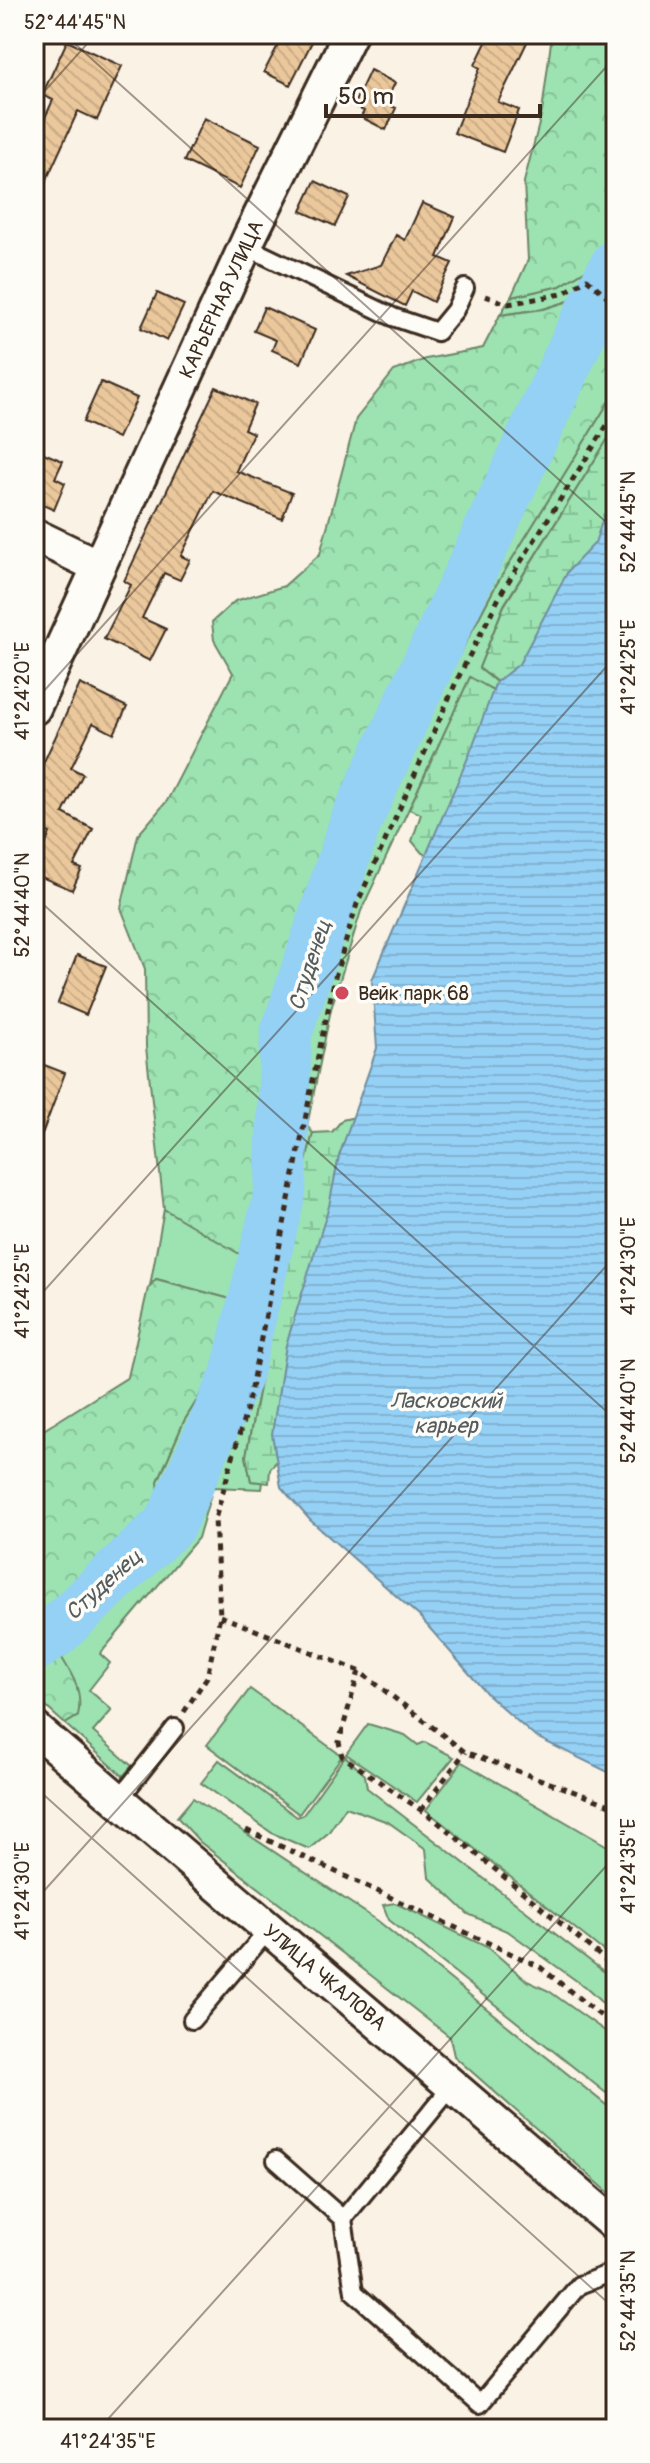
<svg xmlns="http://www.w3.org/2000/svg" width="650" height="2463" viewBox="0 0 650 2463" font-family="Pangolin,sans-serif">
  <defs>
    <pattern id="forest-crowns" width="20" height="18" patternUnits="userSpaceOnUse" patternTransform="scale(2)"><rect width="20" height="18" fill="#9ce3b1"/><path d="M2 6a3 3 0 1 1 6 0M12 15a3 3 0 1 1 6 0" fill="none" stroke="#87c398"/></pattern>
    <pattern id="wetland-marsh" width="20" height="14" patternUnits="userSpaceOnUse" patternTransform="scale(2)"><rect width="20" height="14" fill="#9ce3b1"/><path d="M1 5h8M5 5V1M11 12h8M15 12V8" fill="none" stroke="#87c398"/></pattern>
    <pattern id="water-rules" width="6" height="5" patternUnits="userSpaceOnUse" patternTransform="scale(2)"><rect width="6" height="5" fill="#95d0f5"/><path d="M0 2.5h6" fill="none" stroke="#81b3d2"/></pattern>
    <pattern id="building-back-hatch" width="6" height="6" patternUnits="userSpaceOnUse" patternTransform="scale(2)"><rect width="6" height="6" fill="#ebc89c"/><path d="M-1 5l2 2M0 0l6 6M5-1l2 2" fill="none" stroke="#caac86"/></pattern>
  </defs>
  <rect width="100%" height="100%" fill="#f9f2e5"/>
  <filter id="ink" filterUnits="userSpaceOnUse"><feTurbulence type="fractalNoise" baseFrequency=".0125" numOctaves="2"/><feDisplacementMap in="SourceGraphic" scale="16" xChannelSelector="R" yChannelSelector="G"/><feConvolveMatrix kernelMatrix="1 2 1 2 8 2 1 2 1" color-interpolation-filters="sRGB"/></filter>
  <g filter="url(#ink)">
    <path fill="#9ce3b1" stroke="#6c8668" stroke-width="2" d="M589 268 616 292V320L588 295 543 309 500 315 511 297 560 286Z
      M616 390V426L504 605 479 668 496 682 493 690 470 678 361 911 331 1009 307 1126 313 1133 286 1246 246 1456 251 1481 263 1482 262 1489 213 1487 198 1538 100 1654 110 1663 89 1690 112 1710 93 1732 132 1766 123 1776 65 1724 78 1716 61 1658 184 1533 160 1514 158 1481 184 1421 202 1392 222 1378 294 1103 323 968 353 882 447 678 496 585Z
      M164 1209 242 1254 234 1300 157 1279 150 1286Z
      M250 1689 342 1756 299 1814 207 1745Z
      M368 1724 405 1735 418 1745 425 1742 454 1757 417 1802 346 1754Z
      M345 1756 365 1775 367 1788 616 1981V2016L585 1987 509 1932 468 1914 429 1877 426 1849 388 1822 346 1807 328 1833 309 1849 272 1833 201 1783 219 1760 297 1817 303 1815Z
      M462 1762 616 1851V1961L426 1810Z
      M193 1798 378 1921 616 2113V2199L454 2056 450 2037 200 1842 177 1817Z
      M395 1903 489 1948 527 1981 549 1991 616 2039V2101L389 1920 383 1905Z"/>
    <path fill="url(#forest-crowns)" stroke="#6c8668" stroke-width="2" d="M552 34H616V292L589 268 560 286 511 297 528 260 524 182 542 112Z
      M588 295 616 320V390L496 585 447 678 353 882 323 968 294 1103 222 1379 202 1392 184 1421 158 1481 160 1514 185 1533 62 1658C74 1678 83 1692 78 1716L65 1724 34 1696V1436L128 1377 148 1288 156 1279 234 1300 241 1255 164 1209 146 1047 145 969 121 908 138 835 167 801 233 673 214 640 212 622 235 601 284 586 320 554 356 419 394 371 426 359 483 348 500 315 544 309Z"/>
    <path fill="url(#wetland-marsh)" stroke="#6c8668" stroke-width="2" d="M616 426V563L510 692 479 668 504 606Z
      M470 677 496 692 444 862 422 853 412 841 421 814 409 809Z
      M368 1114 284 1453 270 1469 269 1483 251 1481 246 1456 286 1246 313 1133 332 1132 342 1120Z"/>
    <path fill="url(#water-rules)" stroke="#718e9f" stroke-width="2" d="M616 511V1776L534 1736 488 1695 419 1616 310 1520 281 1487 272 1434 286 1345 329 1206 339 1156 377 1048 372 980 470 753 496 682 519 664 568 571 595 543 604 515Z"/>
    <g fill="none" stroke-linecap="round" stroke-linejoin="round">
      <path stroke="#95d0f5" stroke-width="52" d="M34 1646 54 1633 170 1524 236 1376 280 1192 286 1034 356 821 579 336 616 265"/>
    </g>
    <path fill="url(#building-back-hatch)" stroke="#3b2a1e" stroke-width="2" d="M284 34H316L290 85 264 72Z
      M490 34H531L498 102 519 110 503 152 454 133 480 68 475 65Z
      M67 41 122 66 97 120 78 111 34 207V142L53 100 42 95Z
      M370 70 395 83 385 103 396 108 386 130 361 117 364 111 353 106Z
      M204 118 260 145 240 188 184 161Z
      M315 181 349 197 335 226 301 211Z
      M422 203 455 217 438 257 452 263 433 302 412 291 405 306 346 276 381 265 396 235 405 240Z
      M157 293 184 305 167 341 141 328Z
      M264 307 315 330 301 363 272 350 276 340 254 331Z
      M101 382 137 398 118 438 83 422Z
      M216 387 255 404 244 429 253 433 236 471 292 493 282 519 213 491 181 556 190 560 180 580 164 573 142 618 166 629 150 661 104 639 131 585 124 581Z
      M34 449 63 461 55 478 65 483 54 510 43 505 37 517 34 516Z
      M80 684 127 707 114 734 93 723 71 768 83 774 63 813 93 829 74 866 82 869 72 890 34 874 50 833 34 825V783Z
      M77 955 106 966 86 1015 58 1003Z
      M34 1061 65 1073 36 1150 34 1149Z"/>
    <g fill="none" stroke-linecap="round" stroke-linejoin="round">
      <g stroke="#3b2a1e" stroke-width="22">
        <path id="lane" d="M245 246 393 317 437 332 455 310 465 288
          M117 1802 175 1728
          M192 2020 269 1929
          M453 2085 343 2219 354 2292 480 2404 579 2285 616 2271
          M276 2160 343 2219"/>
      </g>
      <g stroke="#3b2a1e" stroke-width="38">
        <path id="street" d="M34 535 98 566
          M34 708 250 236 350 34
          M34 1728 616 2226"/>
      </g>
      <path stroke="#3b2a1e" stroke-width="5" stroke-dasharray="6 6" stroke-linecap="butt" d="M485 296 508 304 562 294 587 279 616 304
        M220 1616 359 1671 465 1752 616 1807
        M359 1671 339 1742 342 1756 434 1819 616 1969
        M184 1712 207 1677 220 1616 215 1519 247 1408 314 1075 335 977 357 904 457 680 503 590 616 411
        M421 1810 465 1752
        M246 1830 540 1967 616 2028"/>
      <use href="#lane" stroke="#fdfcf7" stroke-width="16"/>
      <use href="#street" stroke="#fdfcf7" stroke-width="32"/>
    </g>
  </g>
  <path fill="none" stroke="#3b2a1e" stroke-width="2" stroke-opacity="0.45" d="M64 34 616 531M34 103 96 34M34 702 616 56M34 896 616 1420M34 1302 616 656M34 1786 616 2310M34 1902 616 1255M99 2429 616 1855"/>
  <circle fill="#d1495b" stroke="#fdfcf7" stroke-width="3" cx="342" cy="993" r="8"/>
  <g text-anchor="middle" stroke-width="7" stroke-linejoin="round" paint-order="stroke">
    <g font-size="20" fill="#3b2a1e" stroke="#fdfcf7">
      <text transform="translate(221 299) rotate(-65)" y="7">КАРЬЕРНАЯ УЛИЦА</text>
      <text transform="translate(325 1977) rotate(40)" y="7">УЛИЦА ЧКАЛОВА</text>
    </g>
    <g font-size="20" fill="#3b2a1e" stroke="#fdfcf7" text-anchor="start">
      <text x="358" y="1000">Вейк парк 68</text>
    </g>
    <g font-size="22" font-style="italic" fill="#565c5e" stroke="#fdfcf7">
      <text transform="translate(309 965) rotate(-72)" y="8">Студенец</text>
      <text x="446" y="1408">Ласковский<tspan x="446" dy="25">карьер</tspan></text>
      <text transform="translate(103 1584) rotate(-42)" y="8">Студенец</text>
    </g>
  </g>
  <rect width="650" height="2463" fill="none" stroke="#fdfcf7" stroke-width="88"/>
  <path d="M326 104v12h214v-12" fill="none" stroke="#3b2a1e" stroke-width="4"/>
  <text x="338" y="104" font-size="24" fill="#3b2a1e" stroke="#fdfcf7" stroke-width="6" paint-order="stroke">50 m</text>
  <rect x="44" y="44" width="562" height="2375" fill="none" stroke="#3b2a1e" stroke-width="3"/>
  <g font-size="20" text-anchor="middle" fill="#3b2a1e">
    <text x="75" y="29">52°44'45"N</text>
    <text transform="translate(628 522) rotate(-90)" y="7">52°44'45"N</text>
    <text transform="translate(628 667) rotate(-90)" y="7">41°24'25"E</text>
    <text transform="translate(22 691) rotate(-90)" y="7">41°24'20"E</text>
    <text transform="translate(22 905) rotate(-90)" y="7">52°44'40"N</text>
    <text transform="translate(628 1266) rotate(-90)" y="7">41°24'30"E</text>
    <text transform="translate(22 1291) rotate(-90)" y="7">41°24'25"E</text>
    <text transform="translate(628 1411) rotate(-90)" y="7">52°44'40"N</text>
    <text transform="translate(628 1866) rotate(-90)" y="7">41°24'35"E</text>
    <text transform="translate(22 1891) rotate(-90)" y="7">41°24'30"E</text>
    <text transform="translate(628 2301) rotate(-90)" y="7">52°44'35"N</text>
    <text x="108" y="2448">41°24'35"E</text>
  </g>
</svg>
